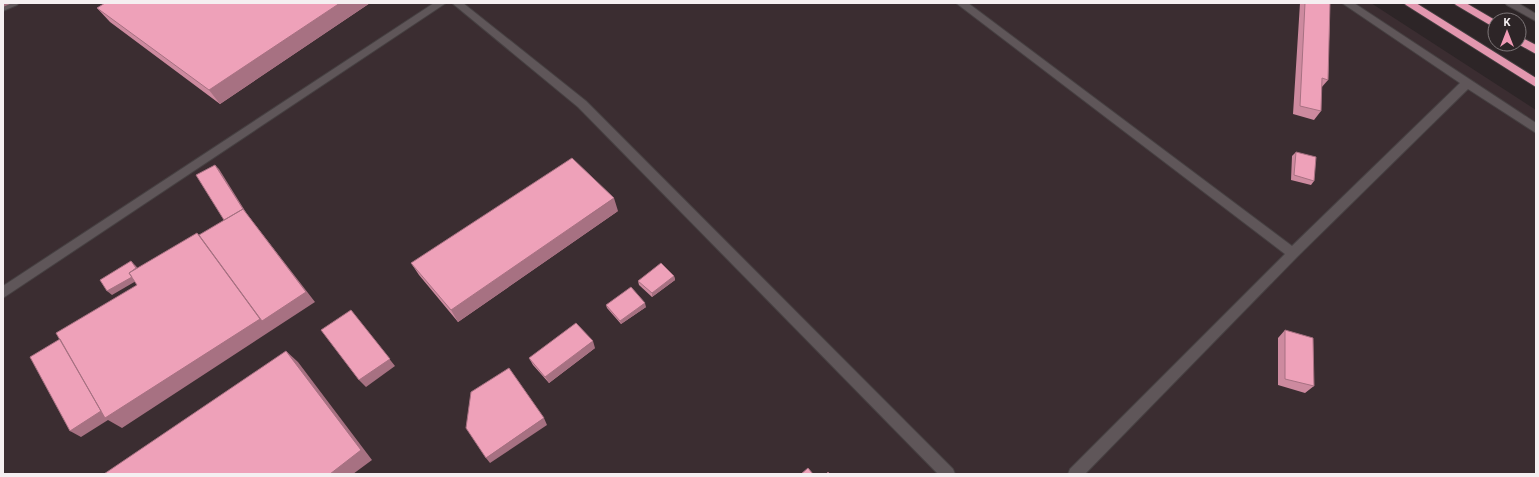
<svg xmlns="http://www.w3.org/2000/svg" width="1539" height="477" viewBox="0 0 1539 477" font-family="Roboto,sans-serif">
  <rect width="100%" height="100%" fill="#2d2527"/>
  <path fill="#3b2d31" d="M3 3H1371L1536 110V474H3Z"/>
  <g fill="none" stroke-linecap="round" stroke-linejoin="round">
    <g stroke="#464042" stroke-width="2">
      <path id="minor" d="M5 3H19L17 5 3 11V4Z
        M434 3H446L3 298V286Z
        M452 3H463L586 101 953 469 955 474H938L578 107Z
        M956 3H968L1292 246 1460 83 1342 3H1354L1536 123V133L1468 89 1297 257 1085 474H1068L1070 469 1285 254Z
        M1505 3H1518L1536 14V21L1507 5Z"/>
    </g>
    <g stroke="#464042" stroke-width="2">
      <path id="highway" d="M1404 3H1416L1536 78V87L1406 5Z
        M1454 3H1466L1495 20V28L1456 5Z
        M1519 36 1536 45V54L1518 44Z"/>
    </g>
    <use href="#minor" fill="#5f5659" fill-rule="evenodd"/>
    <use href="#highway" fill="#e397af" fill-rule="evenodd"/>
  </g>
  <path fill="#cd8a9f" d="M105 3H370L220 104 110 22 97 8Z
    M1300 3H1330L1328 80 1321 88V111L1314 120 1293 114Z
    M1296 152 1314 181 1311 185 1291 180 1292 156Z
    M618 211 458 322 419 275 411 263Z
    M674 276 675 280 652 297 639 285 638 281Z
    M606 305 646 307 621 324 607 308Z
    M1285 330 1314 386 1305 393 1278 385V338Z
    M595 348 549 383 533 365 529 358Z"/>
  <path fill="#a77182" d="M3 3H12L3 7Z
    M340 3H370L220 104 209 90Z
    M215 165 219 169 247 214 315 302 122 428 108 420 81 437 70 431 73 344 197 233 210 246 227 224 224 220Z
    M614 198 618 211 458 322 451 310Z
    M131 261 136 266 143 277 112 295 107 291Z
    M674 276 675 280 652 297V293Z
    M645 303 646 307 621 324 620 321Z
    M357 318 395 366 366 387 359 380Z
    M593 341 595 348 549 383 545 377Z
    M286 351 298 362 372 460 353 474H330Z
    M544 418 547 425 490 463 486 458Z"/>
  <path fill="#eea1b9" stroke="#a77182" d="M105 3H340L209 90 97 8Z
    M1305 3H1330L1328 80 1322 78 1321 111 1300 106Z
    M1296 152 1316 157 1314 181 1294 175Z
    M572 158 614 198 451 310 411 263Z
    M215 165 243 209 224 220 196 175Z
    M243 209 306 292 262 321 199 235Z
    M197 233 260 319 105 418 56 333 137 285 129 273Z
    M131 261 136 268 129 273 132 277 107 291 100 280Z
    M661 263 674 276 652 293 638 281Z
    M631 287 645 303 620 321 606 305Z
    M351 310 390 359 359 380 321 330Z
    M576 323 593 341 545 377 529 358Z
    M1285 330 1313 338 1314 386 1285 379Z
    M60 339 101 411 70 431 30 357Z
    M286 351 361 450 330 474H104Z
    M509 368 544 418 486 458 466 428 471 392Z
    M808 468 813 474H801Z
    M828 472 830 474H826Z"/>
  <rect width="1539" height="477" fill="none" stroke="#f5eff1" stroke-width="8"/>
  <g transform="translate(1507 32)"><circle r="19" fill="#2d2527" stroke="#7d7678"/>
  <path d="M0-3L7 15L0 10L-7 15Z" fill="#f09ab5"/>
  <text y="-6" font-size="11" font-weight="bold" text-anchor="middle" fill="#f5eff1">K</text>
  </g>
</svg>
